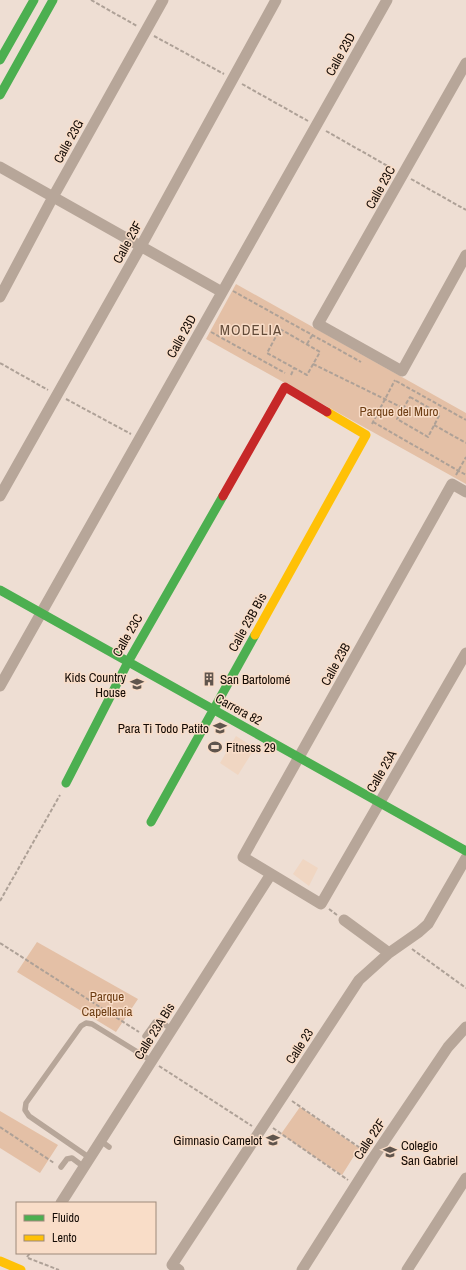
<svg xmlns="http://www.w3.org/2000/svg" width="466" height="1270" viewBox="0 0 466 1270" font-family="'Archivo Narrow',sans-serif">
  <rect width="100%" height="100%" fill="#eeded3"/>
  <path fill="#f0d6c2" d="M236 736 255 748 238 775 220 763Z
    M303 859 318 868 309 886 293 874Z"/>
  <path fill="#e4c0a6" d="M236 284 466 413V484L206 339Z
    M37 942 138 999 116 1032 17 972Z
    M300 1107 359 1148 342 1175 281 1134Z
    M0 1111 58 1145 40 1173 0 1148Z"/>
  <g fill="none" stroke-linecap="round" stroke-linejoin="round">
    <path stroke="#aea197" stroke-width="2" stroke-dasharray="4 2" stroke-linecap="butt" d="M91 0 137 26
      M154 36 224 74
      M242 84 308 121
      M326 131 393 169
      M411 179 466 210
      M233 291 361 362
      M280 329 320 352 307 375 267 353Z
      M211 332 285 373
      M307 344 313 334
      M0 363 48 390
      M313 364 403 408
      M291 375 294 368
      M396 381 466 420
      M410 397 440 414 428 437 397 419Z
      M66 399 131 434
      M373 422 466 475
      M372 424 395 380
      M434 425 466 443
      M456 475 466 457
      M0 901 60 795
      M329 909 337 915
      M0 943 139 1032
      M412 949 466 988
      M159 1066 252 1126
      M292 1101 366 1152
      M0 1127 54 1163
      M273 1128 348 1180
      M27 1257 30 1253
      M28 1258 59 1270"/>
    <path stroke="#b7a699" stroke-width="5.5" d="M145 1036 155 1022 160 1021 171 1029
      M101 1141 109 1147
      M90 1158 29 1116 25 1110 26 1103 81 1026 86 1023 92 1024 152 1061
      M61 1167 67 1159 72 1158 84 1167"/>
    <path stroke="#b7a699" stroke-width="11" d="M466 63 318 324 402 371 466 255
      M0 167 222 292
      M0 297 53 197 163 0
      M466 492 452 484 243 857 321 904 466 653
      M0 496 141 246 276 0
      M0 686 387 0
      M344 920 389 953
      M61 1203 271 874
      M179 1270 172 1265 359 980 389 953 419 932 428 924 466 858
      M302 1270 373 1158 448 1047 466 1027
      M407 1270 466 1178"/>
    <path stroke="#4caf50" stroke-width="9" d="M0 60 34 0
      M0 95 53 0
      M0 590 466 851
      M66 783 128 662 223 496
      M151 822 255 635"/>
    <path stroke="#ffc107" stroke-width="9" d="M255 635 366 435 327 412
      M0 1261 21 1270"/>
    <path stroke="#c62828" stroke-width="9" d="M223 496 285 387 327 412"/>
  </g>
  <defs>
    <g id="building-bare" transform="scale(1.08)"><path d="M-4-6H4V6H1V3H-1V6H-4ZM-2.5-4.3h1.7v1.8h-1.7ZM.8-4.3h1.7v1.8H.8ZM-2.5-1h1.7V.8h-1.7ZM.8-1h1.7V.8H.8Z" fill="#60554d" stroke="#f9ddc8" stroke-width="2.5" paint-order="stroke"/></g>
    <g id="school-bare" transform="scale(1.08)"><path d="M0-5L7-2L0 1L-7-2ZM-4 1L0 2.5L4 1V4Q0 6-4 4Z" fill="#60554d" stroke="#f9ddc8" stroke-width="2.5" paint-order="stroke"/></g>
    <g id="stadium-bare" transform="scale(1.08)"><path d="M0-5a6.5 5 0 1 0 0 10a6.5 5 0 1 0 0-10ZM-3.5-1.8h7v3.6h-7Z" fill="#60554d" stroke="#f9ddc8" stroke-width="2.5" paint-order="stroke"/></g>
  </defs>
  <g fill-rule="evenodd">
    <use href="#building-bare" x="209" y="679"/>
    <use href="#school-bare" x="137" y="684"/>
    <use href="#school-bare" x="220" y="728"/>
    <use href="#stadium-bare" x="215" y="747"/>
    <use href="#school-bare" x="273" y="1140"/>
    <use href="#school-bare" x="390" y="1152"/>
  </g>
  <g text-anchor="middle" stroke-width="3" stroke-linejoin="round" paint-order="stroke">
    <g font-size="13" fill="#140b05" stroke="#f9ddc8">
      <text transform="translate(340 54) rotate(-61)" y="5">Calle 23D</text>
      <text transform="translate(68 141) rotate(-61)" y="5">Calle 23G</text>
      <text transform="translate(380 187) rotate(-61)" y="5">Calle 23C</text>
      <text transform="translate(127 242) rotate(-61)" y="5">Calle 23F</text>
      <text transform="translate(181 336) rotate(-61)" y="5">Calle 23D</text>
      <text transform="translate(247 622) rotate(-61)" y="5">Calle 23B Bis</text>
      <text transform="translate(127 635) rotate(-60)" y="5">Calle 23C</text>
      <text transform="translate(335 664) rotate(-61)" y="5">Calle 23B</text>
      <text transform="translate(239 709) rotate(29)" y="5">Carrera 82</text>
      <text transform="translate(381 771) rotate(-60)" y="5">Calle 23A</text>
      <text transform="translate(154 1031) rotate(-58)" y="5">Calle 23A Bis</text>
      <text transform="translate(299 1046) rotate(-57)" y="5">Calle 23</text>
      <text transform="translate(369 1139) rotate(-56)" y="5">Calle 22F</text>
    </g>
    <g font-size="13" fill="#6e3e14" stroke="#f9ddc8">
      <text x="399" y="416">Parque del Muro</text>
      <text x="107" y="1001">Parque<tspan x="107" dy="15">Capellanía</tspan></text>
    </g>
    <g font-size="13" fill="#140b05" stroke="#f9ddc8" text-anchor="end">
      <text x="126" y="682">Kids Country<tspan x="126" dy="15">House</tspan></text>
      <text x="220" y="684" text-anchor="start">San Bartolomé</text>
      <text x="209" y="733">Para Ti Todo Patito</text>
      <text x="226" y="752" text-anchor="start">Fitness 29</text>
      <text x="262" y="1145">Gimnasio Camelot</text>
      <text x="401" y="1150" text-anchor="start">Colegio<tspan x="401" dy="15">San Gabriel</tspan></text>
    </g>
    <g font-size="15" letter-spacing="1" fill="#644c3a" stroke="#f9ddc8">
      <text x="251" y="335">MODELIA</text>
    </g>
  </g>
  <rect x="16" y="1202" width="140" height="52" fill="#f9ddc8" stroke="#9d897a"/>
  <rect x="24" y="1215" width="20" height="6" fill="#4caf50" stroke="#9d897a"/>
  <text x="52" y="1222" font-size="12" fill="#140b05">Fluido</text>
  <rect x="24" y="1235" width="20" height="6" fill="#ffc107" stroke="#9d897a"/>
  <text x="52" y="1242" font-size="12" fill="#140b05">Lento</text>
</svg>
